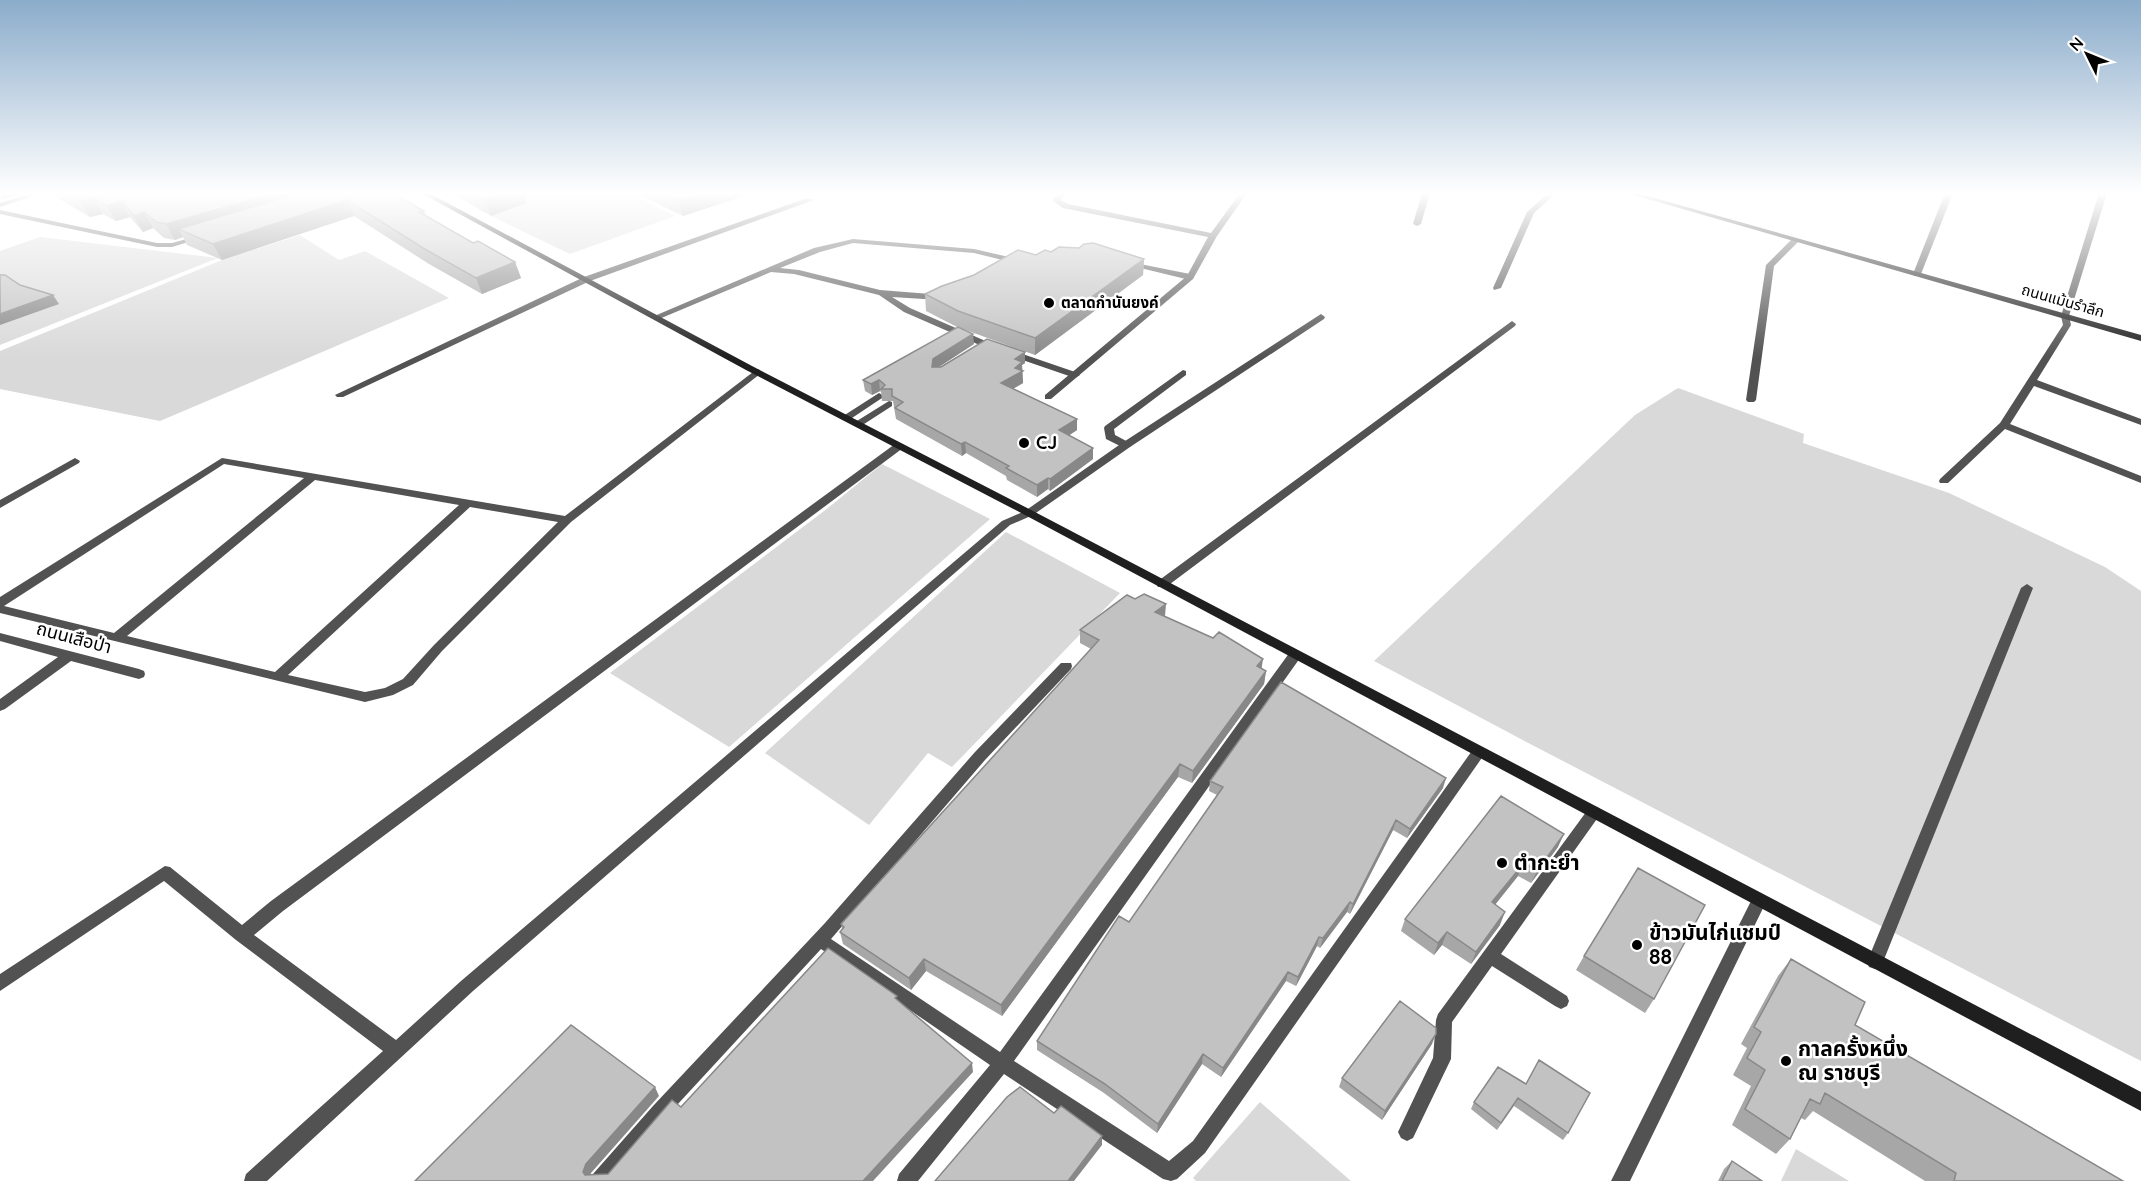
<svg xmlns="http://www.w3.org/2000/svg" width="2141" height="1181" viewBox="0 0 2141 1181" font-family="Quicksand,'Noto Sans Thai',sans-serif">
  <rect width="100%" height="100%" fill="#fff"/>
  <path fill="#d9d9d9" d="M540 193H628L675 216 570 254 491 216 525 203 519 199Z
    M300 235 339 260 365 251 449 298 160 421 0 389V351L222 260Z
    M40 237 218 258 0 345V251Z
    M1678 388 1804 434 1803 443 1949 493 2105 567 2141 591V1061L1536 747 1374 661 1635 415Z
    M882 464 990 519 729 747 610 673 828 508Z
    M1006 532 1120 593 952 767 928 753 869 825 765 753Z
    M1260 1102 1351 1181H1196L1193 1178Z
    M1796 1149 1849 1181H1781Z"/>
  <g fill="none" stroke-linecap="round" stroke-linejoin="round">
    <path fill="#525252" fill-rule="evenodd" d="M32 193H42L0 207V203Z
      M853 239 974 249 1022 260 1023 262 1019 264 974 253 853 243 820 252 780 268 799 270 880 290 943 295 944 297 940 300 892 297 910 308 997 346V350H991L904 312 879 295 794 274 771 272 659 319H653L652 317 814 248Z
      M1125 261 1190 274 1194 277 1190 280 1128 265H1125Z
      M1011 350 1078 373 1080 375 1075 378 1072 377 1008 355 1006 353Z
      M1183 370 1186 371V375L1114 429 1115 435 1130 443 1131 445 1130 447H1122L1106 439 1104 428 1105 426Z
      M879 393 884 396 882 398 849 420 845 421 840 418Z
      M889 401 892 402V406L861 426 857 427 852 424Z
      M2027 584 2033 588 1883 962 1881 967 1875 969 1869 967 1867 962 2021 588Z
      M1594 806 1599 808 1601 812 1599 816 1501 954 1567 996 1569 1001 1567 1006 1561 1009 1555 1006 1492 966 1452 1022 1451 1059 1413 1138 1407 1141 1401 1138 1398 1132 1433 1058 1436 1020 1438 1014 1589 808Z
      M1759 893 1764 895 1767 900 1630 1181H1611L1754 895Z"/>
    <path fill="#525252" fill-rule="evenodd" d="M1059 193H1066L1061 200 1068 204 1211 233 1240 193H1247L1217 236 1193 279 1051 399H1045V395L1187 276 1208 237 1063 208 1052 200Z
      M1422 193H1430L1421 224 1417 226 1413 224Z
      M1548 193H1556L1534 213 1501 288 1494 290 1493 288 1527 212Z
      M1945 193H1953L1921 274 1914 276 1913 274Z
      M2099 193H2107L2069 316 2071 325 2037 380 2141 419V425L2034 386 2010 424 2141 476V483L2005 429 1948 483H1940L1939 481 1940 479 2000 423 2063 325 2061 316Z
      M807 198 814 200 590 281 343 397H337L335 395 584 277Z
      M0 210 157 243H172L201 235 205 237 172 247H157L0 214Z
      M1793 238 1800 240 1774 266 1756 400 1754 402H1748L1746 400 1766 265Z
      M1321 314 1325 317 1324 319 1130 447 1033 515 1010 525 473 991 267 1181H244L246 1174 383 1051 236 940 164 881 0 991V974L165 866 170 867 242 925 271 901 895 444H903L904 446 903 448 283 911 254 935 396 1040 461 981 1002 521 1025 511 1122 443Z
      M1512 321 1516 324 1515 326 1166 587H1158L1156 584 1158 581Z
      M757 369 760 370V374L571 522 442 651 413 685 393 695 365 702 0 613V597L222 458 565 516ZM224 464 304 478 114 633 4 606ZM315 480 459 505 275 672 127 636ZM470 507 558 522 434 645 403 679 385 688 365 692 288 675Z
      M75 458 80 461 79 463 0 508V500Z
      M0 633 139 669 144 671 145 674 144 677 139 679 71 661 5 709 0 711V699L58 657 0 641Z
      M1295 650 1300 652 1301 655 1300 658 1014 1061 1169 1161 1193 1141 1474 748 1479 747 1484 748 1486 752 1205 1153 1177 1179 1171 1181 1163 1179 1004 1074 918 1181H897L899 1174 990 1065 821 949 665 1118 612 1181H591L593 1174 653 1106 825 923 975 752 1061 663H1071L1072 666 1071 669 985 760 831 939 1000 1052 1290 652Z"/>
    <path fill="#1f1f1f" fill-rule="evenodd" d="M421 193H429L752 366 1033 511 2141 1092V1111L1025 515 746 370Z
      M1627 193H1637L2141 335V341Z"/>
  </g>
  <path fill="#a7a7a7" d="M49 193H392L424 211 426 216 473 243 515 262 521 278 482 294 429 264 354 216 222 260 187 245 183 237 175 240 164 238 153 228 143 232 130 217 116 221 103 214 90 217Z
    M451 193H533L526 195 527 197 524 198 526 203 491 216Z
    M635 193H753L683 216Z
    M1051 252 1144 259 1143 275 1035 355 960 328 974 344 939 367 1025 352V363L1022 365 1023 383 1013 389 1077 430 1069 435 1093 448V459L1050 491 1048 489 1037 497 1007 480 1006 476 966 453 962 456 896 419 893 401H882L881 392 880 391 872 395 865 391 863 380 959 328 926 311 925 294Z
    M1080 630 1262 668 1266 671 1264 684 1192 783 1178 777 1002 1016 926 971 911 990 843 944 840 932 842 929 841 924 1091 649 1080 643Z
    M1210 781 1443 788 1407 838 1393 830 1350 914 1347 912 1320 948 1317 946 1296 986 1286 981 1221 1077 1202 1064 1157 1133 1104 1093 1037 1050V1041L1129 922 1217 795 1209 791Z
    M1558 847 1531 883 1518 876 1495 904 1500 925 1471 964 1442 945 1434 955 1401 931 1405 919Z
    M1584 956 1654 999 1645 1013 1576 970Z
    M1791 959 1855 1025 2123 1181H1925L1813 1111 1805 1120 1801 1118 1790 1139 1776 1154 1732 1125 1751 1086 1733 1075 1747 1048 1741 1044 1778 976Z
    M1432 1044 1382 1120 1339 1087 1342 1078Z
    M1498 1067 1568 1133 1563 1140 1514 1106 1497 1130 1471 1109 1474 1102Z
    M1732 1161 1762 1181H1718L1724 1169Z"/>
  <path fill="#888" d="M0 193H24L1 200Z
    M274 193H333L178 229 183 237 175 240 166 224Z
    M507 193H533L526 195 527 197 524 198 526 203 491 216 486 200Z
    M704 193H753L683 216 679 201Z
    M94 198 103 214 90 217 81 201Z
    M347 200 354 216 222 260 213 244Z
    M122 201 130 217 116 221 107 206Z
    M144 212 153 228 143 232 134 216Z
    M1144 259 1143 275 1035 355V338Z
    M515 262 521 278 482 294 476 278Z
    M53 295 59 304 0 325V314Z
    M973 334 974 344 934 370 932 367 933 359Z
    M1025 352V363L1022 365 1023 383 1002 395 1001 383 1015 359Z
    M879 380 880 391 872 395 871 384Z
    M1077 419V430L1059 442V430Z
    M965 442 966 453 962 456 961 444Z
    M1093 448V459L1050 491V479Z
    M1048 478V489L1037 497V485Z
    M1166 604 1165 616 1155 612Z
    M1263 659 1261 672 1257 666Z
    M1266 671 1264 684 1192 783 1193 771Z
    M1180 764 1178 777 1002 1016 1001 1005Z
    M1446 778 1443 788 1407 838 1410 829Z
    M1396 820 1393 830 1350 914 1353 904Z
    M1564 834 1558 847 1531 883 1537 871Z
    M1524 863 1518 876 1487 915 1492 902Z
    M1350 902 1347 912 1320 948 1323 938Z
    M1505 912 1500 925 1471 964 1476 952Z
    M1447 932 1442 945 1434 955 1438 943Z
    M1319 937 1317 946 1296 986 1298 977Z
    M924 959 926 971 911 990 909 978Z
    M1288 972 1286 981 1221 1077 1223 1068Z
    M1436 1034 1432 1044 1382 1120 1385 1111Z
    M1203 1054 1202 1064 1157 1133 1158 1124Z
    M972 1063 973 1072 873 1181H863Z
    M655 1087 659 1096 591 1173 589 1180 583 1172 586 1164Z
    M1102 1136V1145L1074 1181H1068Z"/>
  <path fill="#c2c2c2" stroke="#888" stroke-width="1.5" d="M66 193H274L166 224 156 222 144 212 134 216 122 201 107 206 94 198 81 201Z
    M300 193H392L424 211 419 212 473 243 478 241 515 262 476 278 423 248 347 200 213 244 178 229Z
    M473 193H507L486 200Z
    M662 193H704L679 201Z
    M1093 243 1144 259 1035 338 958 311 925 294 942 286 974 275 1018 250 1036 255 1045 250 1051 252 1059 247 1079 248 1084 244Z
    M0 275H5L20 285 53 295 0 314Z
    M958 327 973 334 933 359 932 367H941L987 339 1025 352 1015 359 1022 362 1015 368 1023 371 1001 383 1077 419 1059 430 1093 448 1050 479 1048 478 1037 485 1006 468 1009 466 965 442 961 444 895 408 903 402 892 396V389H881L885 385 879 380 871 384 863 380Z
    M1144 594 1166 604 1155 612 1213 638 1219 632 1263 659 1257 666 1266 671 1193 771 1180 764 1001 1005 924 959 909 978 840 932 844 927 841 924 1099 640 1080 630 1127 595 1135 599Z
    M1281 682 1446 778 1410 829 1396 820 1353 904 1350 902 1323 938 1319 937 1298 977 1288 972 1223 1068 1203 1054 1158 1124 1105 1084 1037 1041 1119 916 1129 922 1223 787 1210 781Z
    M1501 796 1564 834 1537 871 1524 863 1492 902 1505 912 1476 952 1447 932 1438 943 1405 919Z
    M1638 868 1705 905 1654 999 1584 956Z
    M828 948 897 996 895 998 972 1063 863 1181H415L571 1025 655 1087 586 1164 583 1172 585 1175 608 1174 672 1100 681 1107Z
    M1791 959 1865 1002 1855 1025 2123 1181H1954L1956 1173 1825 1093 1820 1104 1810 1099 1790 1139 1745 1109 1765 1070 1747 1058 1761 1032 1754 1027Z
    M1400 1001 1436 1028V1034L1385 1111 1342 1078Z
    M1539 1060 1590 1093 1568 1133 1518 1098 1501 1123 1474 1102 1498 1067 1526 1084Z
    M1020 1087 1054 1113 1061 1106 1102 1136 1068 1181H935L1007 1097Z
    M1732 1161 1762 1181H1722Z"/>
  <linearGradient id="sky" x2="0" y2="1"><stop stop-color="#8baccb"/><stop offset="0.54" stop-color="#fff"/><stop offset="1" stop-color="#fff" stop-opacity="0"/></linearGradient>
  <rect width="2141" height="358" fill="url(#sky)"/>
  <g fill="#000" stroke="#fff" stroke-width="2">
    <circle cx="1049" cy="303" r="6"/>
    <circle cx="1024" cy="443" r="6"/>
    <circle cx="1502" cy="863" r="6"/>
    <circle cx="1637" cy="945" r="6"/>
    <circle cx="1786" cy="1061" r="6"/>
  </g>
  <g text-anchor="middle" stroke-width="5" stroke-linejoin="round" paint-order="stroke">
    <g font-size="15" fill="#000" stroke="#fff">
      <text transform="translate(2063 301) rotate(16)" y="5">ถนนแม้นรำลึก</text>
    </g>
    <g font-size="15" font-weight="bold" fill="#000" stroke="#fff" text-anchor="start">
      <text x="1061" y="308">ตลาดกำนันยงค์</text>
    </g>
    <g font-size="18" font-weight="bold" fill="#000" stroke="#fff" text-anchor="start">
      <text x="1036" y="449">CJ</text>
    </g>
    <g font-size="18" fill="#000" stroke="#fff">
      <text transform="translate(74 638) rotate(15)" y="6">ถนนเสือป่า</text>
    </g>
    <g font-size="21" font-weight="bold" fill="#000" stroke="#fff" text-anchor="start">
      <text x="1514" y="870">ตำกะยำ</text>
      <text x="1649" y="940">ข้าวมันไก่แชมป์<tspan x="1649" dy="24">88</tspan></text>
      <text x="1798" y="1056">กาลครั้งหนึ่ง<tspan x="1798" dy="24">ณ ราชบุรี</tspan></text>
    </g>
  </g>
  <g transform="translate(2087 54) rotate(313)" stroke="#ffffff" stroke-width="4.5" paint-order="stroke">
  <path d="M0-4.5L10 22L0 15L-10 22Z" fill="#000000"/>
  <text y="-9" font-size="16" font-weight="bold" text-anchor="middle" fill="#000000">N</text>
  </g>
</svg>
